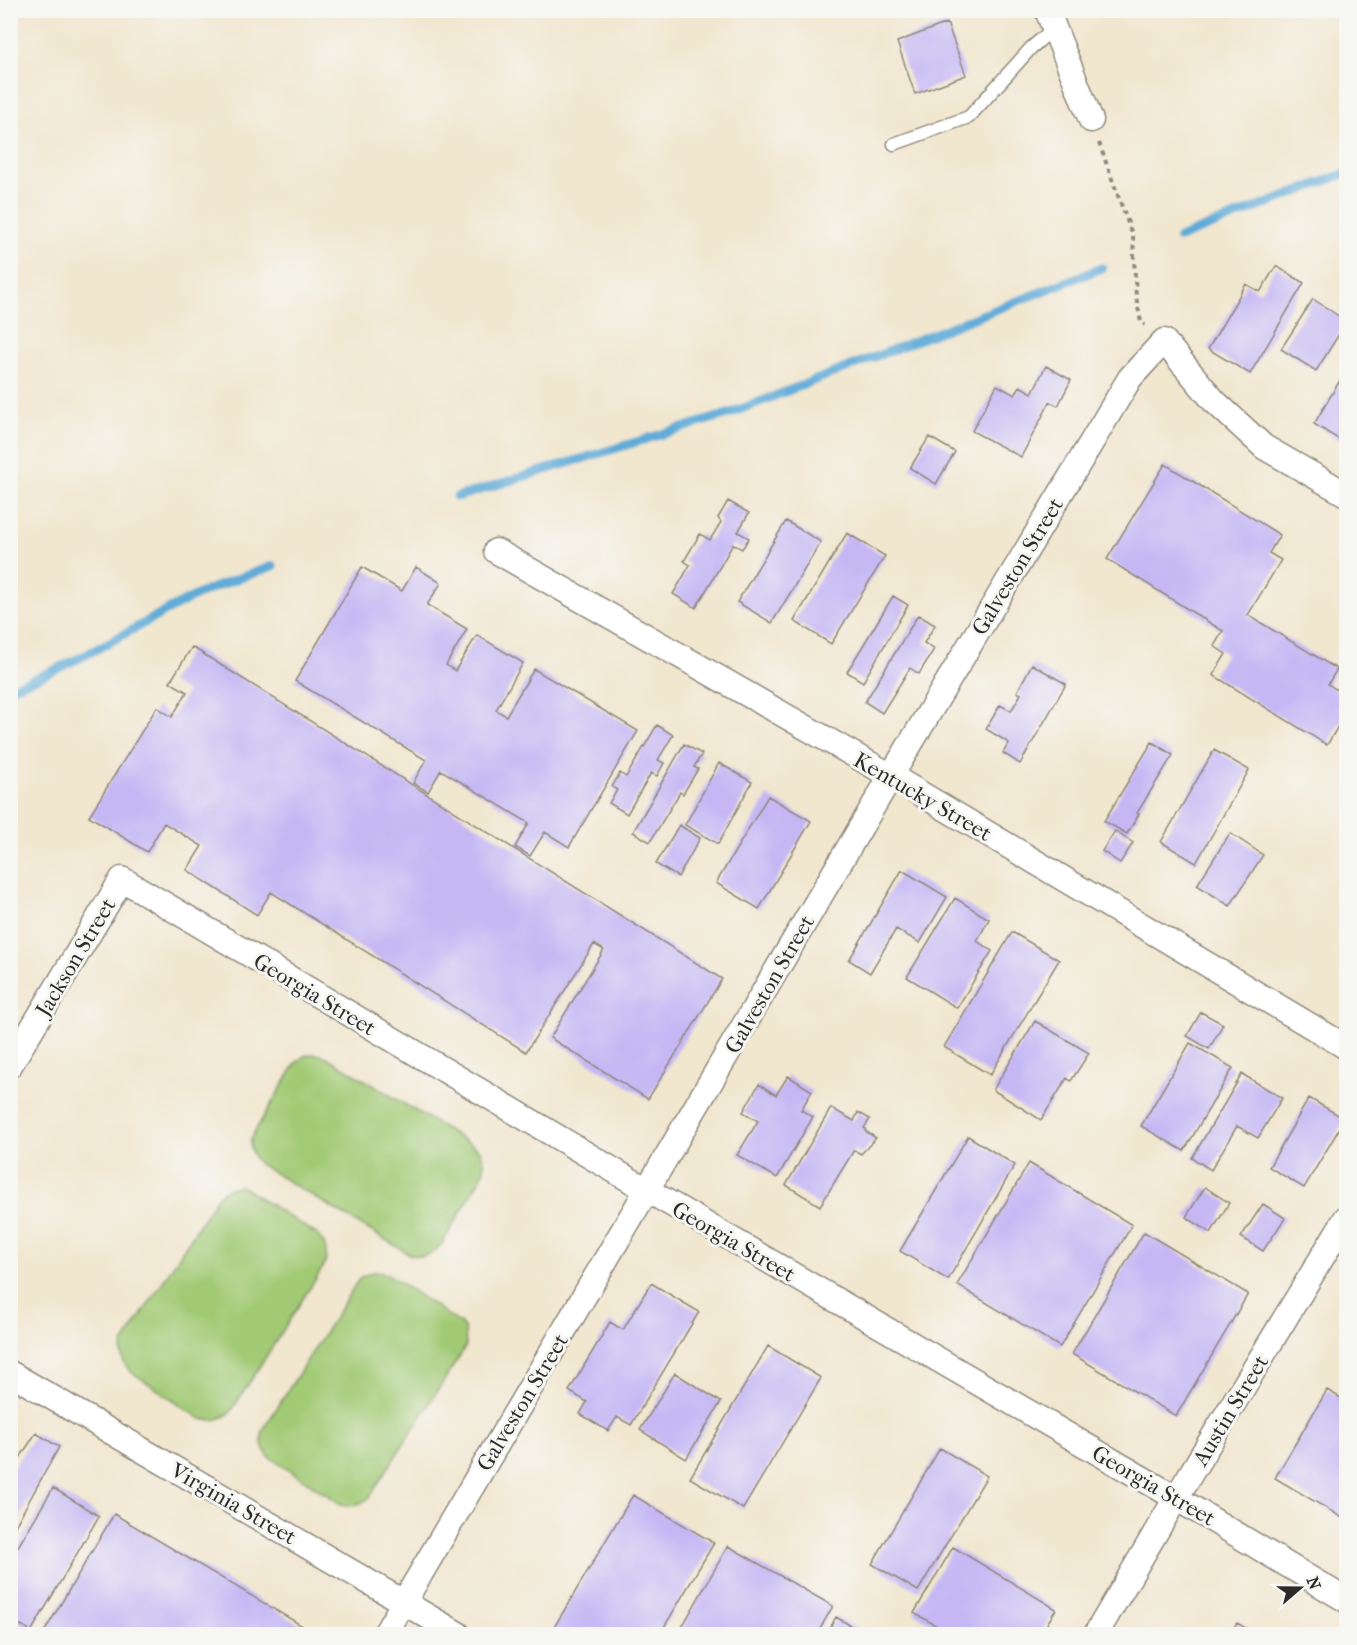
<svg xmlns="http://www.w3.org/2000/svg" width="1357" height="1645" viewBox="0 0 1357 1645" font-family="'IM FELL French Canon',serif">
  <rect width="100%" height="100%" fill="#f6f6f2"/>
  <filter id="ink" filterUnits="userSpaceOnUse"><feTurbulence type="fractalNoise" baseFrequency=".0167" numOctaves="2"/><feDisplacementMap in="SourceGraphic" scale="12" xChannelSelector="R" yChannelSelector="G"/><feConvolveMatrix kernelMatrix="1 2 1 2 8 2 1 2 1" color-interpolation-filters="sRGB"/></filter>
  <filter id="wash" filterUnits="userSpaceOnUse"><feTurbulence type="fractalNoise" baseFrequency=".008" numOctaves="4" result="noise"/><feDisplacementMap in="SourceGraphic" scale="24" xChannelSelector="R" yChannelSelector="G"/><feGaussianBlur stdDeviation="1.35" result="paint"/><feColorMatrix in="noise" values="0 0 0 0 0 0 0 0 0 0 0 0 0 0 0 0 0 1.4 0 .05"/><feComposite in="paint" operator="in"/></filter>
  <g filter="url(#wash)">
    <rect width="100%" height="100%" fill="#f1e6ce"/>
    <path fill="#a2ca75" stroke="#667a50" stroke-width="1.5" d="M314 1054 325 1056 479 1149C484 1159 486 1165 482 1176L442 1244C432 1255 423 1259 409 1254L259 1164C252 1155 248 1148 252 1136L296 1063 304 1056Z
      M241 1186 315 1233C326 1242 329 1252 324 1266L230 1413C220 1419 213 1422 201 1419L130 1371C122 1362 120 1354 124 1342L217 1197C224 1189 231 1187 241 1186Z
      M373 1272H380L389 1275 461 1324 465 1330 466 1346 369 1498C359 1505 352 1508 341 1504L269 1457C261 1448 260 1439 264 1428L357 1282 361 1277Z"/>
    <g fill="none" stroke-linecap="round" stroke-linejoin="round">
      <path stroke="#60abd8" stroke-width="9" d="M1179 238 1346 173
        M457 497 731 413 1102 268
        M10 688C77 665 136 625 199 594 222 583 249 575 273 566"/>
    </g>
    <g id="blocks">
      <path fill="#c4b7f4" d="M947 23 966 75 915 94 897 42Z
        M1276 266 1304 283 1250 374 1208 349 1246 284 1260 292Z
        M1313 299 1346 321V323L1316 371 1281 349Z
        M1046 366 1071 380 1058 406 1050 402 1021 457 972 431 997 385 1015 395 1020 386 1032 393Z
        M1346 370V444L1314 424Z
        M929 437 955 452 936 484 910 468Z
        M1165 464 1280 535 1269 553 1281 560 1248 615 1337 669 1328 684 1346 696V713L1327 745 1213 675 1226 654 1214 646 1223 631 1107 559Z
        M728 501 749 513 738 532 749 538 742 549 733 544 696 608 673 594 690 565 684 561 700 534 710 540 721 522 718 518Z
        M786 521 821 542 772 623 737 602Z
        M847 533 885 556 831 644 794 621Z
        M362 567 402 591 416 567 441 583 427 605 467 629 446 665 455 671 477 635 523 663 496 710 506 716 534 669 638 731 569 847 545 832 530 856 515 847 529 823 441 770 428 792 413 783 426 760 295 681Z
        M893 596 908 605 863 682 847 672Z
        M918 615 935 625 924 643 934 649 919 674 910 668 882 713 865 702Z
        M192 647 722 979 648 1099 550 1038 604 950 594 944 526 1052 271 892 257 915 187 870 202 846 164 823 147 852 89 816 157 707 172 717 187 692 170 682Z
        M1032 664 1066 684 1020 764 1003 753 1009 743 986 729 1000 705 1011 711 1021 694 1017 692Z
        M657 725 673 735 658 760 664 763 657 776 651 773 627 814 609 803 617 790 612 787 620 773 626 777Z
        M1152 742 1173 755 1137 813 1139 814 1127 834 1104 821Z
        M684 744 702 754 694 767 698 769 683 794 680 792 650 842 633 832Z
        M1214 750 1249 770 1196 863 1161 842Z
        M719 763 752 782 718 844 685 825Z
        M768 796 811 821 759 909 716 883Z
        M679 825 700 838 678 877 656 864Z
        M1115 831 1133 843 1120 863 1102 851Z
        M1230 833 1263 855 1230 906 1197 885Z
        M902 870 947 897 920 943 896 929 870 973 849 960Z
        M955 898 989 919 977 941 992 951 957 1008 907 977Z
        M1012 932 1059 960 990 1075 944 1047Z
        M1201 1012 1223 1024 1209 1049 1187 1036Z
        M1035 1021 1089 1053 1071 1081 1067 1078 1041 1120 993 1090Z
        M1190 1043 1233 1068 1184 1151 1141 1126Z
        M1242 1074 1282 1098 1258 1138 1237 1126 1211 1170 1192 1158Z
        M788 1076 812 1091 801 1110 813 1117 777 1178 737 1155 758 1121 743 1112 759 1084 776 1095Z
        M1309 1098 1345 1119 1304 1188 1269 1167Z
        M831 1108 854 1121 858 1112 870 1119 864 1128 866 1129 865 1131 876 1138 861 1154 854 1150 820 1206 786 1185Z
        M968 1136 1015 1165 948 1280 900 1251Z
        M1029 1163 1132 1225 1060 1347 957 1285Z
        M1205 1187 1229 1203 1211 1233 1186 1217Z
        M1263 1204 1285 1218 1263 1251 1241 1237Z
        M1144 1232 1248 1294 1176 1416 1072 1354Z
        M651 1283 699 1312 631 1425 617 1417 608 1431 580 1414 587 1402 569 1391 610 1322 623 1330Z
        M768 1346 821 1378 743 1509 690 1478Z
        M675 1373 721 1402 686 1459 640 1430Z
        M1327 1390 1346 1401V1520L1275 1478Z
        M36 1433 59 1447 10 1535V1473Z
        M940 1448 987 1476 918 1591 872 1564Z
        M53 1488 99 1516 31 1632 10 1619V1560Z
        M633 1495 714 1543 660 1634H605L600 1631 598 1634H550Z
        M114 1514 316 1634H43Z
        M728 1546 833 1606 817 1634H678Z
        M953 1547 1056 1609 1041 1634H951L914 1613Z
        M836 1617 865 1634H826Z
        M1237 1623 1256 1634H1230Z"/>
    </g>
  </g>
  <g filter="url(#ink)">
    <use href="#blocks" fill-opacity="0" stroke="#8e887c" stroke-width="1.5"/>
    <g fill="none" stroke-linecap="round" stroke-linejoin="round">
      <g stroke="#8e887c" stroke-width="15">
        <path id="lane" d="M894 144 969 117 1031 48 1054 28"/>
      </g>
      <g stroke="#8e887c" stroke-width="27">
        <path id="street" d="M1047 10 1091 120
          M496 551 891 776 1346 1047
          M10 1065 122 879 647 1190 1176 1498 1346 1600
          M10 1373 458 1634
          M385 1634 891 776 1130 378 1164 341 1214 401 1264 447 1346 494
          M1096 1634 1176 1498 1346 1218"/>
      </g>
      <path stroke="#8e887c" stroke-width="4" stroke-dasharray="4.5 4.5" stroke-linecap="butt" d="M1099 143 1133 237 1136 297 1141 322 1145 325"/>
      <use href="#lane" stroke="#fff" stroke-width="12"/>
      <use href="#street" stroke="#fff" stroke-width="24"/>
    </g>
  </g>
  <g text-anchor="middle" stroke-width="6" stroke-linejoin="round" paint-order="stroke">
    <g font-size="22" fill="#2b2b2b" stroke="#f6f6f2">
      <text transform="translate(1017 566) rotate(-59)" y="8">Galveston Street</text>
      <text transform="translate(923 796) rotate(30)" y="8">Kentucky Street</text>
      <text transform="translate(75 957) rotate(-59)" y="8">Jackson Street</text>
      <text transform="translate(769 984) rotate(-60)" y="8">Galveston Street</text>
      <text transform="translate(315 994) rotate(31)" y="8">Georgia Street</text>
      <text transform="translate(734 1241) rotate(30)" y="8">Georgia Street</text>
      <text transform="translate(522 1402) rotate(-59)" y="8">Galveston Street</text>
      <text transform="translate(1230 1410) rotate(-59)" y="8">Austin Street</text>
      <text transform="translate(1154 1485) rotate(30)" y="8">Georgia Street</text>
      <text transform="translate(234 1503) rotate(30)" y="8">Virginia Street</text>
    </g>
  </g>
  <rect width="1357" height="1645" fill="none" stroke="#f6f6f2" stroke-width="36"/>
  <g transform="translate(1300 1588) rotate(70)" stroke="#f6f6f2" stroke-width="4.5" paint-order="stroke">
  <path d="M0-4.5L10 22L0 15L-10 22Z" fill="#2b2b2b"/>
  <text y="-9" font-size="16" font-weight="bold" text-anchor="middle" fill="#2b2b2b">N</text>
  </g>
</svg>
